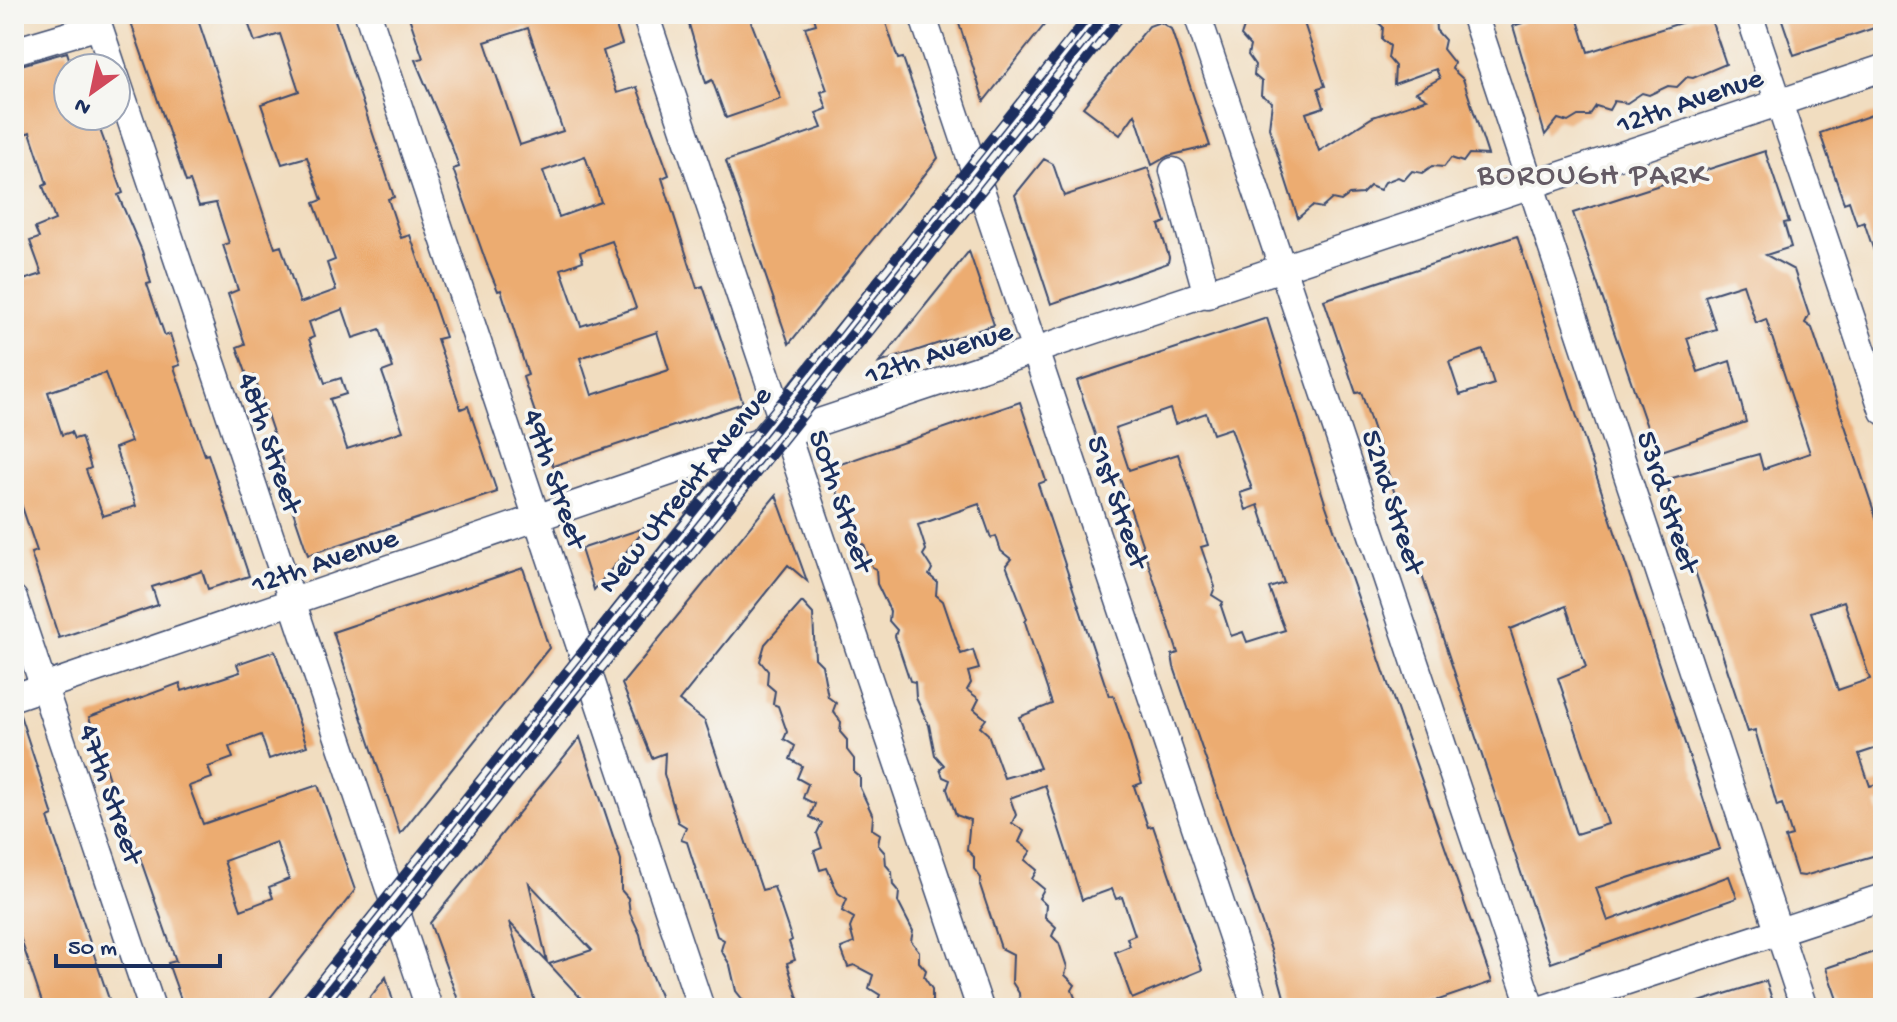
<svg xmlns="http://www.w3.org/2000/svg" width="1897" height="1022" viewBox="0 0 1897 1022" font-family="'Gochi Hand',sans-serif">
  <rect width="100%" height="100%" fill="#f6f6f2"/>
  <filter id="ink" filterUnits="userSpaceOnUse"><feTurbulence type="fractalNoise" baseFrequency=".0125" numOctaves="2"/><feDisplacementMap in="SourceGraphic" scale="16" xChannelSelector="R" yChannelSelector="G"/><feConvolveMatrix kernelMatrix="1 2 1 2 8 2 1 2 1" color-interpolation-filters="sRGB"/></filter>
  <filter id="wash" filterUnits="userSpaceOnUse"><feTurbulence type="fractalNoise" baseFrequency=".006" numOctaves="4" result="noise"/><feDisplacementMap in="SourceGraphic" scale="32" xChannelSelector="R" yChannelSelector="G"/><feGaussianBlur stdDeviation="1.8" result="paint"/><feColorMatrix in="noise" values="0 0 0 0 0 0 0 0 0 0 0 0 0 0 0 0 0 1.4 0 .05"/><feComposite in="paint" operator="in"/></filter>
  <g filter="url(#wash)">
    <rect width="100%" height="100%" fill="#f1ddc0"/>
    <g id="blocks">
      <path fill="#ecac71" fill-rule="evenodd" d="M128 14H196L275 248 281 246 300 303 336 290 327 263 335 260 314 203 322 200 307 157 282 164 261 104 299 91 280 34 255 42 245 14H333L394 197 388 199 401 238 410 235 445 337 437 339 461 409 468 406 497 492 308 555 279 470 285 468 254 376 248 378 237 347 245 344 228 294 238 290 223 245 229 243 216 203 199 206 190 181 186 182ZM343 309 353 338 380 329 393 368 382 372 403 431 347 449 330 399 346 394 341 378 325 383 309 339 314 337 309 322Z
        M408 14H612L622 44 603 51 609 70 617 93 637 87 669 175 662 178 697 288 703 286 743 403 553 466 523 377 528 375 501 290 498 291 486 262 453 169 459 167 452 147 415 60 423 58ZM528 28 563 131 520 145 485 42ZM585 156 601 202 559 217 543 171ZM612 241 636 308 581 326 561 269 583 261 580 252ZM657 332 669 370 592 395 580 358Z
        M686 14H748L781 99 726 118 712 80 706 83Z
        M813 14H883L898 59 903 58 938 158 789 344 726 161 822 128 816 113 827 109 821 92 827 90 805 27 816 24Z
        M956 14H1053L984 101Z
        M1229 14H1301L1325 86 1318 88 1324 107 1306 113 1319 151 1373 117 1427 99 1416 92 1440 78 1436 69 1394 84 1395 66 1388 58 1390 46 1382 39 1383 27 1369 14H1435L1436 30 1445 40 1443 49 1454 63 1452 69 1463 79 1488 155 1469 154 1463 162 1451 158 1444 167 1432 166 1422 173 1412 171 1404 180 1398 177 1385 182 1380 190 1370 186 1362 194 1349 195 1341 201 1332 199 1322 208 1312 206 1298 218 1269 128 1272 102 1261 95 1262 82 1254 75 1255 65 1248 55 1250 46 1241 36 1244 27Z
        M1519 14H1576L1588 52 1709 14 1726 64 1693 78 1687 77 1677 87 1668 86 1649 95 1642 93 1627 103 1614 101 1609 110 1596 106 1589 116H1578L1568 122 1558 119 1545 135 1513 26 1522 23Z
        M1780 14H1883V25L1794 55Z
        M1160 22 1171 29 1210 146 1168 156 1152 165 1135 114 1120 135 1083 107 1149 26Z
        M67 52 72 68H68V116H95L123 193 118 195 142 251 151 283 147 284 165 336 170 334 180 365 174 367 190 414 205 455 208 454 249 576 208 589 202 571 152 587 158 605 59 638 31 553 37 551 14 483V283L42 274 30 241 39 238 35 228 55 220 43 186 47 184 39 159 30 132 25 134 14 102V67ZM105 373 131 442 115 448 136 506 103 516 86 470 91 468 81 437 74 439 71 432 62 435 48 392Z
        M1883 111V268L1880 269 1864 222 1857 225 1849 201 1844 203 1820 133Z
        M1765 151 1789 222 1784 223 1791 247 1766 255 1794 270 1809 315 1805 323 1812 328 1883 538V746L1859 754 1870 786 1883 782V802L1876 804 1881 819 1878 820 1883 853 1804 876 1797 875 1785 838 1792 836 1782 804 1777 806 1755 730 1748 732 1665 480 1759 454 1763 469 1810 453 1766 319 1756 323 1743 284 1705 296 1716 329 1687 338 1698 372 1730 361 1746 422 1656 453 1573 213ZM1844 601 1870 679 1838 690 1811 612Z
        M1044 159 1053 164 1064 196 1148 168 1166 222 1159 225 1169 257 1168 263 1051 304 1015 195Z
        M1517 236 1720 849 1596 888 1608 921 1729 876 1737 898 1551 963 1361 392 1356 393 1324 300ZM1483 350 1494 384 1460 395 1449 362ZM1566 606 1586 667 1558 678 1608 824 1576 834 1510 629Z
        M969 251 994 325 879 363Z
        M1267 318 1326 506 1492 982 1415 1008H1287L1272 953 1174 667 1172 655 1178 653 1131 511 1118 473 1109 476 1077 381ZM1170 409 1175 424 1206 413 1213 434 1231 428 1252 489 1240 493 1246 510 1258 505 1284 583 1269 588 1285 630 1247 642 1243 632 1231 636 1221 606 1223 602 1212 595 1215 587 1201 547 1208 545 1178 454 1129 470 1115 428Z
        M1020 402 1046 481 1038 484 1109 696 1113 695 1126 732 1142 783 1134 786 1148 827 1153 826 1202 970 1132 999 1115 952 1130 946 1127 938 1135 935 1122 897 1116 899 1112 889 1082 900 1045 785 1010 798 1016 815 1012 823 1024 831 1019 842 1031 851 1025 860 1037 870 1032 879 1044 889 1039 898 1046 905 1045 917 1056 927 1052 936 1059 943 1067 967 1065 975 1075 985 1072 990 1079 1008H1020L1019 993 1012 982 1013 954 1001 948 980 885 981 878 974 869V857L967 850 970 820 956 815 947 789 950 780 943 777 940 769 944 765 935 755 929 725 916 698 915 682 910 681 895 636 897 630 889 621 890 611 877 584 876 569 872 567 864 544 856 547 829 468ZM979 504 991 538 996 536 1001 551 1011 559 1006 565 1027 619 1025 622 1052 704 1019 717 1040 768 1004 778 988 734 980 727 986 719 974 709 979 699 967 690 971 683 968 672 979 669 973 650 961 654 943 601 936 595 937 582 929 575 932 569 923 555 926 550 918 525Z
        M776 495 807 581 788 565 679 701 705 721 762 890 774 887 792 940 789 942 795 960 787 963 801 1008H742L743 1000 736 991 730 965 721 950 724 940 717 936 687 842 681 840 686 827 678 822 664 774 665 753 652 758 622 684Z
        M647 527 594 590 581 549Z
        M523 568 549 648 400 834 333 632Z
        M802 602 813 614 815 658 822 665 828 697 836 703 833 711 841 722 840 732 847 740V750L854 759V772L860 777V788L873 816 872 829 880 834 878 845 885 853 886 865 892 872 893 885 899 892 898 902 913 931 911 941 919 951V962L926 970 924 977 932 989V1008H875L880 995 869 988 873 975 854 965 848 967 841 948 854 943 850 928 854 918 842 911 847 899 838 893 827 868 820 870 814 851 822 848 817 833 822 823 810 817 815 804 803 798 808 784 797 778 802 766 790 759 795 746 784 739 787 732 778 706 773 704 775 691 767 684 768 671 760 661 765 644Z
        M275 651 307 746 269 759 261 735 229 747 233 758 208 767 212 778 189 786 203 824 318 785 355 890 262 1008H184L168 963 176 961 134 841 118 808 89 717 180 683 182 691 240 672 237 664ZM276 842 289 879 269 887 273 898 241 910 224 861Z
        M19 712 53 816 48 818 112 1008H44L14 919V713Z
        M580 737 621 860V890L628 898 630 913 640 934 646 962 660 996V1008H590L549 964 592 950 529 883 547 962 509 922 537 1008H461L430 923Z
        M1883 949V1003L1869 1008H1840L1826 968Z
        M386 977 395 1008H362Z
        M1766 981 1775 1008H1694L1693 1004Z"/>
    </g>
  </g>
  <g filter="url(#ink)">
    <use href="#blocks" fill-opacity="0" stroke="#3b496d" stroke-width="2"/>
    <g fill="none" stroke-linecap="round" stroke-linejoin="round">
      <g stroke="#3b496d" stroke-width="29">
        <path id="minor" d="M95 14 113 68
          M368 14 701 1008
          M645 14 980 1008
          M922 14 1256 1008
          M1197 14 1531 1008
          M1474 14 1804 1008
          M1749 14 1883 411
          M14 51 99 26
          M116 77 429 1008
          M1173 171 1207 295
          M14 599 152 1008
          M14 697 711 458 1883 68
          M315 1008 759 443 1107 14
          M1545 1008 1883 897"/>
      </g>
      <use href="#minor" stroke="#fff" stroke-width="26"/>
      <g stroke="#1b2f5e" stroke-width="9">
        <path id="rail" d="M298 1008 1090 14
          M315 1008 1106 14
          M331 1008 1123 14"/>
      </g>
      <use href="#rail" stroke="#f6f6f2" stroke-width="6" stroke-dasharray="18" stroke-linecap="butt"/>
    </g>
  </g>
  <g text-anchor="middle" stroke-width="7" stroke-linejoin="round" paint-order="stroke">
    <g font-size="30" fill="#1b2f5e" stroke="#f6f6f2">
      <text transform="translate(1689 99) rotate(-19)" y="10">12th Avenue</text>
      <text transform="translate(938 351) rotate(-18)" y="10">12th Avenue</text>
      <text transform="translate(272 442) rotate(71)" y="10">48th Street</text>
      <text transform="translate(557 478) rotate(71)" y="10">49th Street</text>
      <text transform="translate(683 488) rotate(-51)" y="10">New Utrecht Avenue</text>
      <text transform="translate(843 500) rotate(71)" y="10">50th Street</text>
      <text transform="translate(1120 501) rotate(71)" y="10">51st Street</text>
      <text transform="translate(1395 501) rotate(72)" y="10">52nd Street</text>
      <text transform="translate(1670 501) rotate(72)" y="10">53rd Street</text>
      <text transform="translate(324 559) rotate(-19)" y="10">12th Avenue</text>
      <text transform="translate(113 793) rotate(71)" y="10">47th Street</text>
    </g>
    <g font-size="32" letter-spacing="2" fill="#645b65" stroke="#f6f6f2">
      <text x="1593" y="183">BOROUGH PARK</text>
    </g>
  </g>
  <rect width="1897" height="1022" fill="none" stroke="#f6f6f2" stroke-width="48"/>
  <g transform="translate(92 92) rotate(213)"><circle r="38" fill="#f6f6f2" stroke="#9ea6b7" stroke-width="2"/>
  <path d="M0-6L14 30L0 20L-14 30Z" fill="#d1495b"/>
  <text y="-12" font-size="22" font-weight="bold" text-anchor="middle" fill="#1b2f5e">N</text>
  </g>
  <path d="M56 954v12h164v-12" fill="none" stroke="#1b2f5e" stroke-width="4"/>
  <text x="68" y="954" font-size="24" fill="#1b2f5e" stroke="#f6f6f2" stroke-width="6" paint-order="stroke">50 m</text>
</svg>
